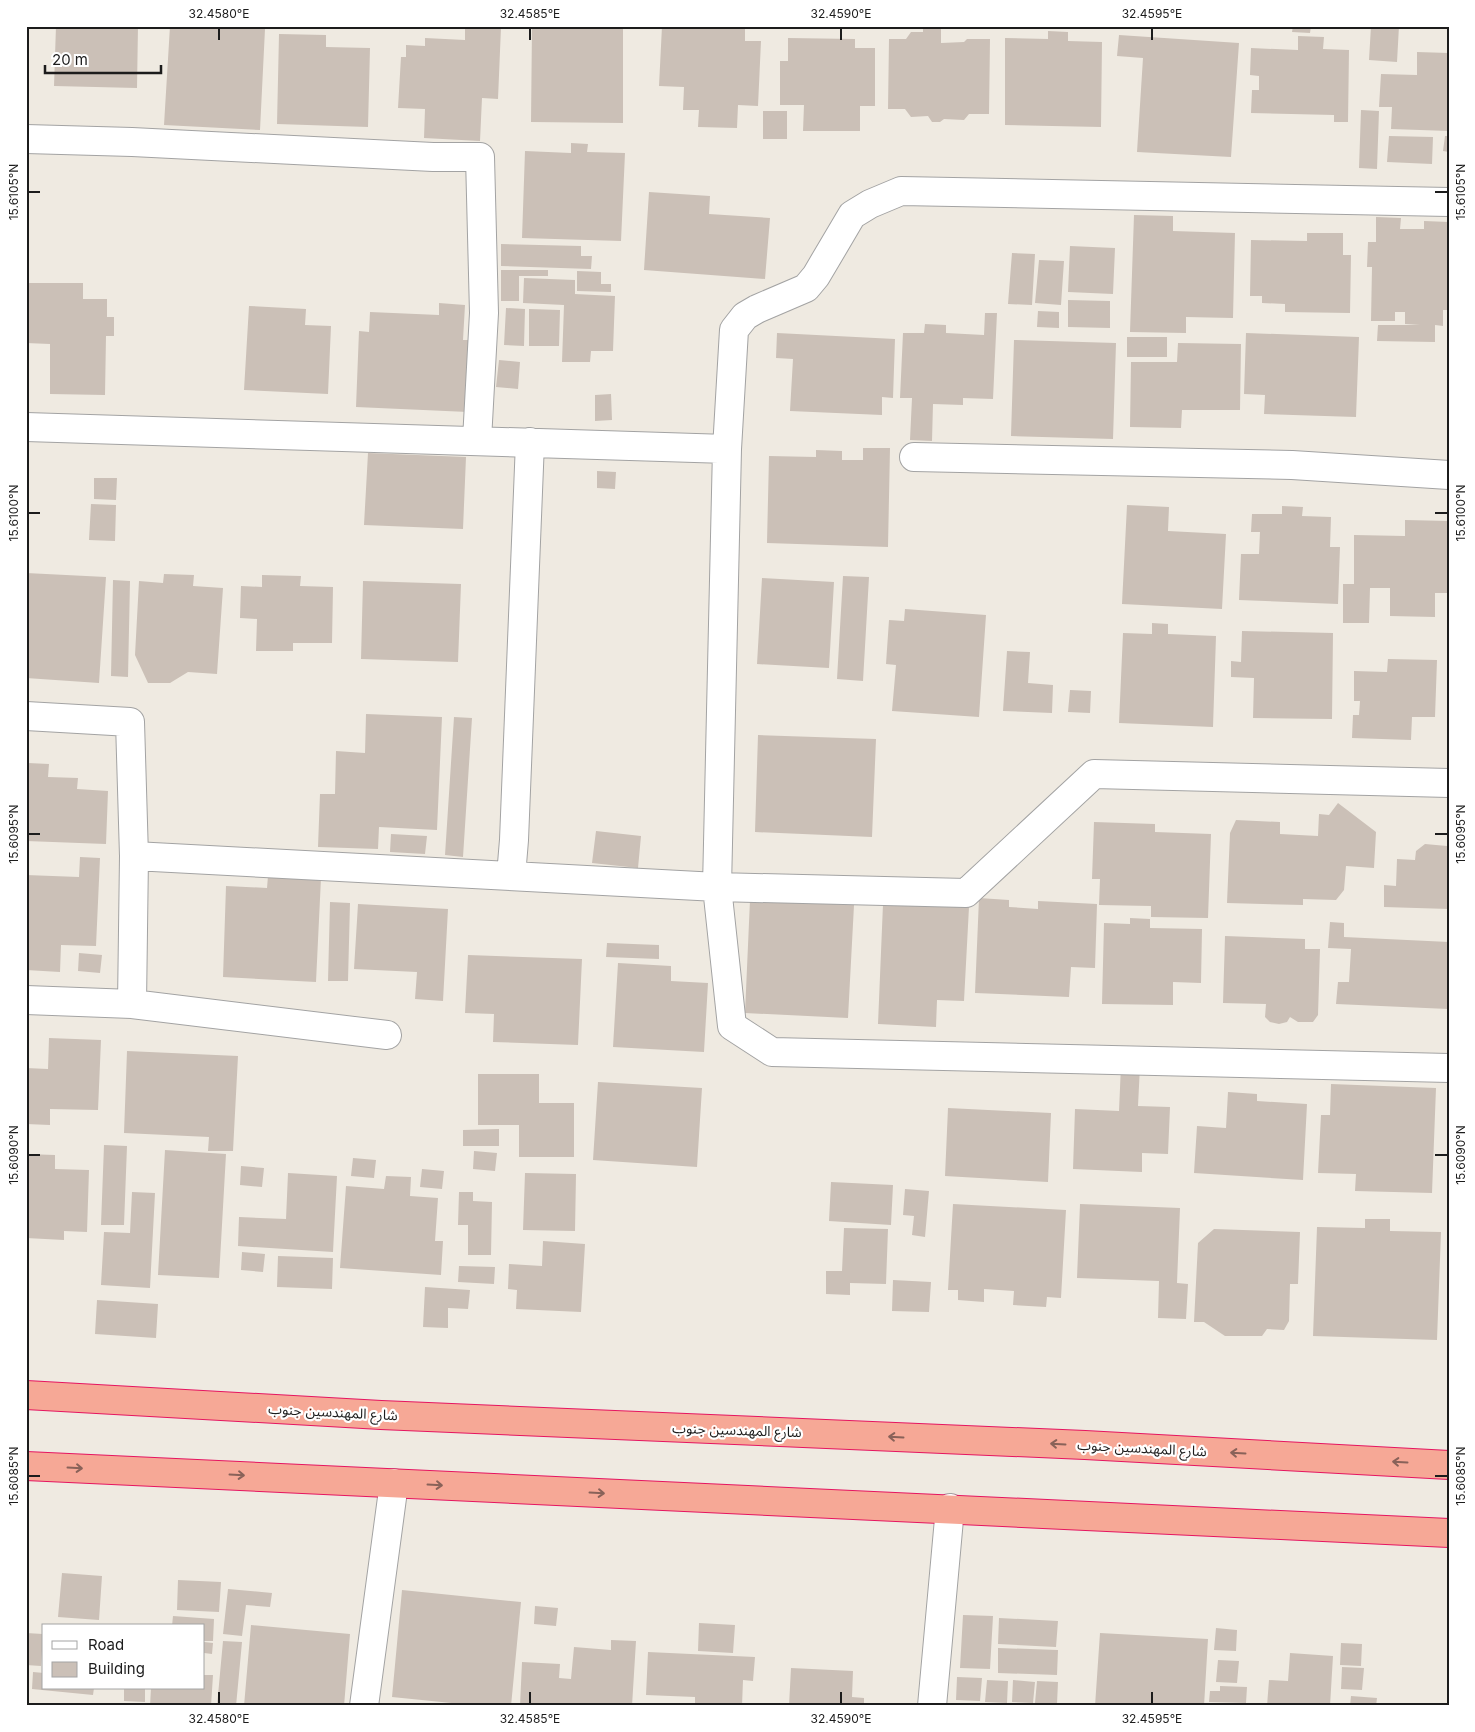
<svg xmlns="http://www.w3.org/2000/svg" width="1475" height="1732" viewBox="0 0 1475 1732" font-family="Inter,'Noto Sans Arabic',sans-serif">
  <rect width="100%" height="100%" fill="#efeae1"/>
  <path fill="#cbc0b7" d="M56 26H138L137 88 54 86Z
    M170 26H228L265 29 260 130 164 125Z
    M465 26 501 27 498 99 482 98 480 141 424 138 425 109 398 108 401 57H406V45L425 46V38L465 40Z
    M532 26H623V123L531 122Z
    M662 26 745 28V41H761L758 106 738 105 737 128 698 127 699 110H683L684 87 659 86Z
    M1293 26H1311L1310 33 1292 32Z
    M1371 26H1399L1397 62 1369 60Z
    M923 28H941V43L964 42 967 39H990L989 114H969L964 120 944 119 940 122H932L928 116 911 117 905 109H888L889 39H906L911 32H923Z
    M1048 31 1068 32V41L1102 42 1101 127 1005 125V38L1048 39Z
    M279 34 326 35V47L370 48 368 127 277 124Z
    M1119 35 1239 43 1231 157 1137 152 1143 58 1117 56Z
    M1298 36 1324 37 1323 49 1349 50 1348 122H1334V115L1251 113 1252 90H1259V76L1250 75 1251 48 1298 50Z
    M788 38 855 39V48H875V106H860V131H803L804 105H780V61H788Z
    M1417 52 1449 53V131L1391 129 1392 107H1379L1381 74 1417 75Z
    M1361 110 1379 111 1377 169 1359 168Z
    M763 111H787V139H763Z
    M1389 136 1433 137 1432 164 1387 162Z
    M1445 136H1449V152L1443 151Z
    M571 143 588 144 587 152 625 153 621 241 522 238 525 151 571 153Z
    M649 192 710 196 709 214 770 218 765 279 644 270Z
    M1134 215 1173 216V231L1235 233 1233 318 1186 317V333L1130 332Z
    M1376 217 1401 218 1400 229H1424V221L1449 222V310H1443V326L1435 325V342L1377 341 1378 325H1420L1405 324V312H1395V321H1371L1372 267H1367L1368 242H1376Z
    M1307 233H1343V255H1351L1350 313 1285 312V304L1262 303V296H1250L1251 240 1307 241Z
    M501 244 581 246V256H592L591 269 501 266Z
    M1070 246 1115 248 1113 294 1068 292Z
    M1012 253 1035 254 1032 305 1008 304Z
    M1039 260 1064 261 1061 305 1035 303Z
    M501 270H548V276H519V301H501Z
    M577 271 601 272V284H611V292L577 291Z
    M524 278 575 280V294L615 296 613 351H591L590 362H562L564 305 523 303Z
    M26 283H83V299H107V317H114V336H106L105 395 50 394V344L26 343Z
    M1068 300 1110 301V328L1068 327Z
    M439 303 465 305 463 340H471L468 412 356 407 359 331 369 332 370 312 439 315Z
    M249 306 306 309 305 325 331 326 328 394 244 390Z
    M506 308 525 309 524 346 504 345Z
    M529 309 560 310 559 346H529Z
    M1038 311 1059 312V328L1037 327Z
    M985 313H997L993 399 963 398V405L933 404 932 441 910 440 912 398H900L903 333H924L925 324 946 325V333L984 335Z
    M777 333 895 339 893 398 882 397V415L790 411 793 359 776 358Z
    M1246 333 1359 337 1356 417 1264 414 1265 395 1244 394Z
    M1127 337H1167V357H1127Z
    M1014 340 1116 343 1113 439 1011 436Z
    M1178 343 1241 344 1240 410H1182L1181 428 1130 427 1131 362H1177Z
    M499 360 520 362 518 389 496 387Z
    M611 394 612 420 595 421V395Z
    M863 448H890L888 547 767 543 769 456 816 457V450L842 451V460H863Z
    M368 453 466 457 463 529 364 525Z
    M597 471 616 472 615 489 597 488Z
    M94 478H117L116 500 94 499Z
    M91 504 116 505 115 541 89 540Z
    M1127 505 1169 507 1168 531 1226 534 1222 609 1122 604Z
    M1282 506 1303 507 1302 516 1331 517 1330 547H1340L1338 604 1239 600 1241 554H1259L1260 532H1251L1252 514H1282Z
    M1405 520 1449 521V593H1435V617L1390 616V588H1370L1369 623H1343V584H1354V535L1405 536Z
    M26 573 106 577 99 683 26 678Z
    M164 574 194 575 193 586 223 588 217 674 188 672 170 683H148L135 655 139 581 163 583Z
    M262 575 301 576 300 586 333 587 332 643H293V651H256L257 619 240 618 241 586 262 587Z
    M843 576 869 577 863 681 837 679Z
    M762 578 834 582 829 668 757 664Z
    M113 580 130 581 128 677 111 676Z
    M363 581 461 584 458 662 361 659Z
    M905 609 986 615 979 717 892 711 896 665 886 664 889 620 904 621Z
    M1152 623 1168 624V634L1216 636 1213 727 1119 723 1123 633 1152 634Z
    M1242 631 1333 633 1332 719 1253 718 1254 678 1231 677V661L1241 662Z
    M1007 651 1030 652 1028 683 1053 685 1052 713 1003 711Z
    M1388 659 1437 660 1435 717H1412L1411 740 1352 738 1353 715H1359L1360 701H1354V671L1387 672Z
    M1070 690 1091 691 1090 713 1068 712Z
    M366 714 442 717 437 830 379 827 378 849 318 847 320 794H335L336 751 365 753Z
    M454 717 472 718 463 857 445 855Z
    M758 735 876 739 872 837 755 832Z
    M26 751H29L28 763 49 764 48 777 78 778 77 789 108 791 106 844 26 841Z
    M1338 803 1376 832 1374 868 1346 866 1344 890 1336 900 1303 899V905L1227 903 1230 833 1236 820 1280 822V834L1318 836 1319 814 1329 815Z
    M1094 822 1155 824V832L1211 834 1208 918 1151 917V906L1099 905 1100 879H1092Z
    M596 831 641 836 638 868 592 863Z
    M391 834 427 836 425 854 390 852Z
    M1425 844 1447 846 1449 848V909L1384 907V885L1396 886 1397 859 1415 860 1416 851Z
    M80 857 100 858 96 946 61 945 60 972 26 970V875L79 877Z
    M268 876 321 878 316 982 223 977 226 886 267 888Z
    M979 898 1009 900V907L1038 909V901L1097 904 1095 968 1071 967 1069 997 975 993Z
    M750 900 854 905 848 1018 745 1013Z
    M330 902 350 903 348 981H328Z
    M358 904 448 909 443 1001 415 999 417 972 354 969Z
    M883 904 969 907 964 1001 937 1000 936 1027 878 1024Z
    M1130 918 1150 919V928L1202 929 1201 983 1173 982V1005L1102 1004 1104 923 1130 924Z
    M1330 922 1344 923V937L1449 942 1448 1009 1336 1004 1338 982H1349L1351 949 1328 948Z
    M1225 936 1305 939V949H1320L1318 1015 1313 1022H1298L1290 1017 1287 1022 1279 1024 1270 1022 1265 1017 1266 1004 1223 1003Z
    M607 943 659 945V959L606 957Z
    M79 953 102 955 100 973 78 971Z
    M468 955 582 959 578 1045 493 1042 494 1014 465 1013Z
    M618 963 671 966V981L708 983 704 1052 613 1047Z
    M49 1038 101 1040 98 1110 50 1109V1125L26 1124V1068L48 1069Z
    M127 1051 238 1056 233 1151H208L209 1137 124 1133Z
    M1121 1065 1140 1066 1138 1106 1170 1107 1168 1154 1142 1153V1172L1073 1169 1075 1109 1119 1111Z
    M478 1074H539V1103H574V1157H519V1125H478Z
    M598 1082 702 1088 697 1167 593 1160Z
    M1331 1084 1436 1088 1432 1193 1355 1191 1356 1174 1318 1173 1321 1115H1330Z
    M1228 1092 1257 1094V1101L1307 1104 1303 1180 1194 1173 1197 1126 1226 1128Z
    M948 1108 1051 1113 1048 1182 945 1176Z
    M499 1129V1146H463V1130Z
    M104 1145 127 1146 124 1225H101Z
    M165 1150 226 1154 219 1278 158 1275Z
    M474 1151 497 1153 495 1171 473 1169Z
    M26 1154 55 1155V1169L89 1170 87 1232 64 1231V1240L26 1238Z
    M353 1158 376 1160 374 1178 351 1176Z
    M241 1166 264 1168 262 1187 240 1185Z
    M422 1169 444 1171 442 1189 420 1187Z
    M288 1173 337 1176 333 1252 238 1246 239 1217 286 1219Z
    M525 1173 576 1174 575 1231 523 1230Z
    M386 1176 411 1177 410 1196 438 1198 435 1241H443L441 1275 340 1268 346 1186 384 1189Z
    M831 1182 893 1185 891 1225 829 1221Z
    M905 1189 929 1191 925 1237 912 1235 914 1216 903 1215Z
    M132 1192 155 1193 150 1288 101 1285 104 1232 130 1233Z
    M459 1192H473V1201L492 1202 491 1255H468V1225H458Z
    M953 1204 1066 1210 1061 1298 1047 1297 1046 1307 1013 1305 1014 1291 984 1289V1302L958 1300V1290H948Z
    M1080 1204 1180 1208 1177 1283 1188 1284 1186 1319 1158 1318 1159 1281 1077 1278Z
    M1365 1219H1390V1231L1441 1232 1437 1340 1313 1336 1317 1227 1365 1228Z
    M844 1228 888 1229 886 1284 850 1283V1295L826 1294V1271H842Z
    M1214 1229 1300 1232 1298 1284H1290L1289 1321 1284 1330 1267 1329 1262 1336H1225L1204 1322H1194L1198 1243Z
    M543 1241 585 1244 581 1312 516 1309 517 1290 508 1289 509 1264 542 1266Z
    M242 1252 265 1254 263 1272 241 1270Z
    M278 1256 333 1258 332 1289 277 1287Z
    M459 1266 495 1267 494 1284 458 1282Z
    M893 1280 931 1282 929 1312 892 1311Z
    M425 1287 470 1290 468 1309 448 1308V1328L423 1327Z
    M97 1300 158 1304 156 1338 95 1334Z
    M62 1573 102 1576 99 1620 58 1617Z
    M178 1580 221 1582 219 1612 177 1610Z
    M228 1589 272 1593 270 1607 246 1605 242 1636 223 1634Z
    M402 1590 521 1602 511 1706H481L392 1697Z
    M535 1606 558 1608 556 1626 534 1624Z
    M963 1615 993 1616 990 1669 960 1668Z
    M173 1616 214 1619 213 1641H204V1626H172Z
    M999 1618 1058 1621 1056 1647 998 1644Z
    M699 1623 735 1625 733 1653 698 1651Z
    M251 1625 350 1634 344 1706H244Z
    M1216 1628 1237 1630 1236 1651 1214 1650Z
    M26 1633 43 1634 41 1666 26 1665Z
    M1100 1633 1208 1639 1204 1706H1095Z
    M611 1640 636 1641 632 1706H520L522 1662 560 1664 559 1678 571 1679 574 1647 611 1650Z
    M223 1641 242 1642 236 1706H217Z
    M204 1642 213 1643 212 1654 204 1653Z
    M1341 1643 1362 1644 1361 1666 1340 1665Z
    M998 1648 1058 1650 1057 1675 998 1673Z
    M648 1652 755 1657 753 1681 743 1680 742 1706H695V1697L646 1695Z
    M1290 1653 1333 1656 1330 1706H1267L1269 1680 1288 1681Z
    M1218 1660 1239 1661 1237 1683 1216 1682Z
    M1342 1667 1364 1668 1362 1690 1341 1689Z
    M791 1668 853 1671 852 1697 864 1698V1706H789Z
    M33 1672 44 1673V1688H94L93 1695 32 1689Z
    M204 1675H213L211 1706H150L151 1688H204Z
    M957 1677 982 1678 980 1701 956 1700Z
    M987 1680 1008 1681 1007 1703 985 1702Z
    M1013 1680 1035 1682 1033 1703 1012 1702Z
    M1037 1681 1058 1682 1057 1704 1035 1703Z
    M1220 1686 1247 1687 1246 1703 1209 1702 1210 1691H1220Z
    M124 1688H145V1702L124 1701Z
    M1351 1696 1377 1698 1376 1706H1350Z"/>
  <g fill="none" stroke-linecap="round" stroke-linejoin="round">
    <g stroke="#a3a3a3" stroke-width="30">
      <path id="minor" d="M26 139 132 142 433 157H480L484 313 477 440
        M26 427 727 449
        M914 457 1292 465 1449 475
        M26 716 130 722 134 856 132 1004 387 1035
        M1449 783 1094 774 966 893 717 887 732 1026 772 1052 1449 1068
        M134 856 717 887 727 449 734 330 745 316 757 309 806 288 816 276 852 215 870 204 901 191 1449 202
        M511 876 514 840 530 442
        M26 1000 132 1004
        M364 1706 394 1483
        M932 1706 950 1508"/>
    </g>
    <g stroke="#e51560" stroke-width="30">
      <path id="trunk" d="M26 1395 381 1415 1085 1445 1449 1465
        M26 1466 1449 1533"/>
    </g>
    <use href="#minor" stroke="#fff" stroke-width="28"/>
    <use href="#trunk" stroke="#f6a896" stroke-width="28"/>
  </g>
  <defs><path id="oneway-shaft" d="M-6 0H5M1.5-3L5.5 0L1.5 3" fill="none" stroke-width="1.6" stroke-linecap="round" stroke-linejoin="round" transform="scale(1.25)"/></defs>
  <g stroke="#896259">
    <use href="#oneway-shaft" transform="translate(896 1437) rotate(-177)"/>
    <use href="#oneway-shaft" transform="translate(1058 1444) rotate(-177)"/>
    <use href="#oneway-shaft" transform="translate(1238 1453) rotate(-177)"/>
    <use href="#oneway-shaft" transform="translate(1400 1462) rotate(-177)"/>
    <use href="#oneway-shaft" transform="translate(75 1468) rotate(3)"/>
    <use href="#oneway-shaft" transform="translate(237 1475) rotate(3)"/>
    <use href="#oneway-shaft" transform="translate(435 1485) rotate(3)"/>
    <use href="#oneway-shaft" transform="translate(597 1493) rotate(3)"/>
  </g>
  <path fill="none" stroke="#1c1c1c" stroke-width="2" d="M219 28V40M530 28V40M841 28V40M1152 28V40M28 192H40M1435 192H1448M28 513H40M1435 513H1448M28 834H40M1435 834H1448M28 1155H40M1435 1155H1448M28 1476H40M1435 1476H1448M219 1692V1704M530 1692V1704M841 1692V1704M1152 1692V1704"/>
  <g text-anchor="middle" stroke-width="4.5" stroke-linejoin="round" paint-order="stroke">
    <g font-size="14" fill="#1c1c1c" stroke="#fff">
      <text transform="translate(333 1412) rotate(3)" y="5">شارع المهندسين جنوب</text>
      <text transform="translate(737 1430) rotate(2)" y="5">شارع المهندسين جنوب</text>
      <text transform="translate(1142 1448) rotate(3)" y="5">شارع المهندسين جنوب</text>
    </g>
  </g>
  <rect width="1475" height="1732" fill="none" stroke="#ffffff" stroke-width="55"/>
  <rect x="42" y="1624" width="162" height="65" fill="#ffffff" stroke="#a4a4a4"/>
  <rect x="52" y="1641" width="25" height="8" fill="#ffffff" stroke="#a4a4a4"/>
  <text x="88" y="1650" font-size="15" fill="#1c1c1c">Road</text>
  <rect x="52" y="1662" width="25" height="15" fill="#cbc0b7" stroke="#a4a4a4"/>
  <text x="88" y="1674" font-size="15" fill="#1c1c1c">Building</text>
  <path d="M45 65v8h116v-8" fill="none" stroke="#1c1c1c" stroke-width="2.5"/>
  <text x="52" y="65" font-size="15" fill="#1c1c1c" stroke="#ffffff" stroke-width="4" paint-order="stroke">20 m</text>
  <rect x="28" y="28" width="1420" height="1676" fill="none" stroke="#1c1c1c" stroke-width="2"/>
  <g font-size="12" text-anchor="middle" fill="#1c1c1c">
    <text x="219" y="18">32.4580°E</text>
    <text x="530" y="18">32.4585°E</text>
    <text x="841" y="18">32.4590°E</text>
    <text x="1152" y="18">32.4595°E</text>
    <text transform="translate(14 192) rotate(-90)" y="4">15.6105°N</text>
    <text transform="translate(1461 192) rotate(-90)" y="4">15.6105°N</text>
    <text transform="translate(14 513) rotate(-90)" y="4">15.6100°N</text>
    <text transform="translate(1461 513) rotate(-90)" y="4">15.6100°N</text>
    <text transform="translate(14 834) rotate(-90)" y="4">15.6095°N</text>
    <text transform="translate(1461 834) rotate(-90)" y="4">15.6095°N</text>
    <text transform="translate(14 1155) rotate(-90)" y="4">15.6090°N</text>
    <text transform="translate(1461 1155) rotate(-90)" y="4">15.6090°N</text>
    <text transform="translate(14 1476) rotate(-90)" y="4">15.6085°N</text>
    <text transform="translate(1461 1476) rotate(-90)" y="4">15.6085°N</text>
    <text x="219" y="1723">32.4580°E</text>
    <text x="530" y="1723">32.4585°E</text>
    <text x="841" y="1723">32.4590°E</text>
    <text x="1152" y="1723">32.4595°E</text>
  </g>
</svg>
